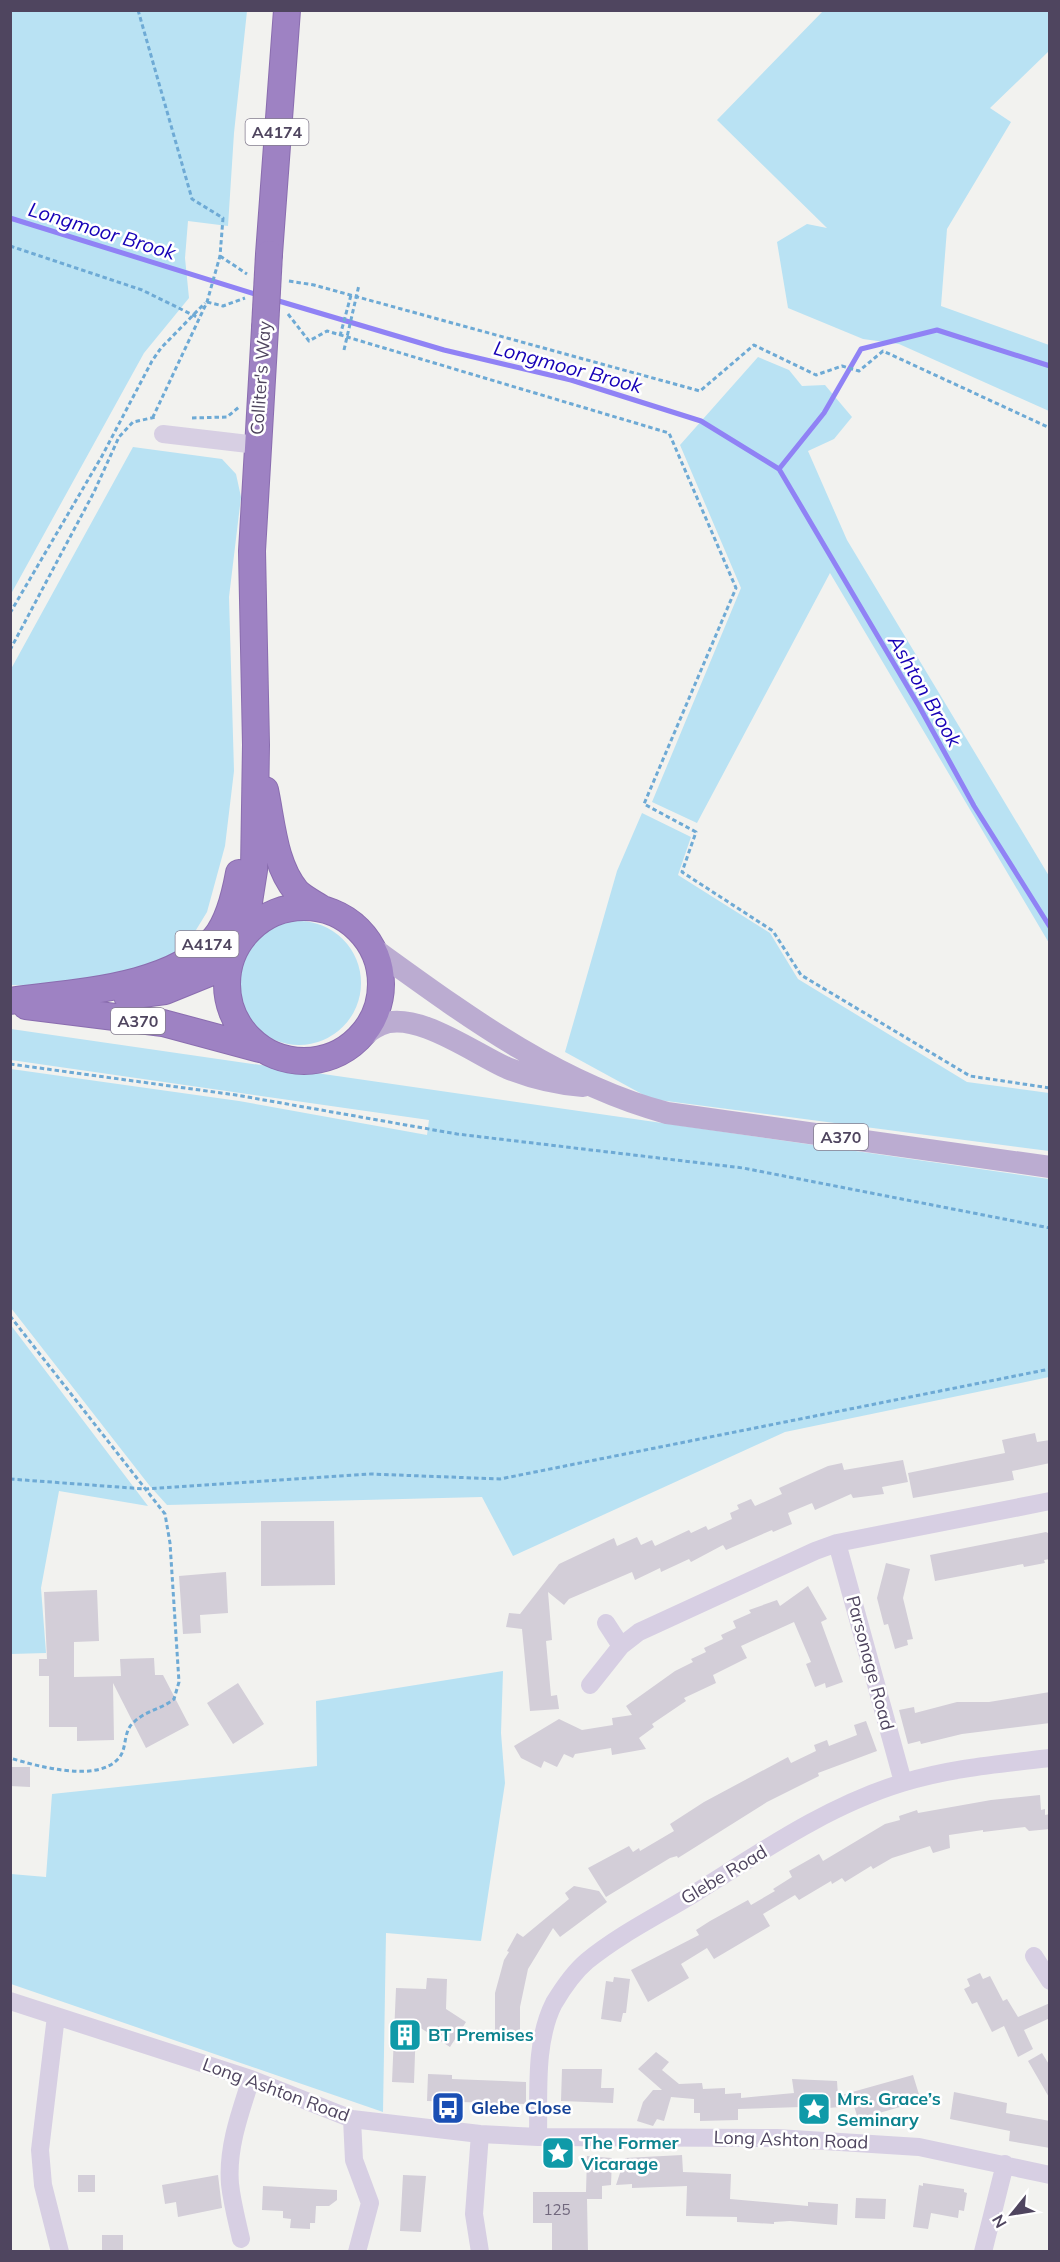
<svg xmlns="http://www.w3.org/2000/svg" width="1060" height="2262" viewBox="0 0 1060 2262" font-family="Mulish,sans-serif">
  <rect width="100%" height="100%" fill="#f2f2ef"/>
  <path fill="#b9e2f3" d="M11 10 247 11 234 133 228 226 188 221 185 258 189 298 144 353 11 594Z
    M823 11H1049V51L990 108 1011 122 947 229 941 306 1049 345V411L899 344 863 339 788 308 777 242 807 224 827 228 717 120Z
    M758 357 789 370 802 386 825 385 852 417 834 439 808 451 847 540 1049 876V943L830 573 697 823 652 802 741 588 680 445Z
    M133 447 222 459 236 474 241 497 229 597 234 771 225 846 207 912 185 948 149 966 109 977 49 987 11 985V669Z
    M642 813 691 837 678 875 770 933 798 979 967 1082 1049 1093V1151L651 1099 565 1052 617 871Z
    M237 983a62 62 0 1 1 124 0a62 62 0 1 1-124 0Z
    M11 1029 1049 1179V1377L785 1432 513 1556 482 1497 167 1505 149 1485 11 1308V1069L239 1101 427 1135 429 1120 11 1060Z
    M10 1324 148 1506 59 1491 41 1588 46 1653 11 1654Z
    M503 1671 501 1733 505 1783 481 1941 386 1933 383 2112 11 1984V1874L46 1877 52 1794 317 1766 316 1701Z"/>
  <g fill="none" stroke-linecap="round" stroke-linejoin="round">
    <path stroke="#9082f5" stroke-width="5" d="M10 218 261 296
      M272 299 444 350 571 380 701 421 779 469 824 413 861 349 937 330 1050 366
      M779 469 919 706 974 806 1050 927"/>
  </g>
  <path fill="#d3ced8" d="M1035 1433 1037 1442 1050 1440V1463L1012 1471 1014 1480 913 1498 908 1473 1005 1453 1002 1440Z
    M903 1460 908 1482 882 1487 884 1494 853 1498 851 1494 815 1510 812 1503 788 1513 792 1524 773 1532 772 1530 726 1550 723 1545 691 1562 689 1559 661 1572 660 1568 635 1580 632 1572 569 1599 564 1605 548 1592 552 1640 546 1641 551 1696 557 1695 559 1709 530 1711 522 1629 506 1627 509 1613 520 1614 559 1564 614 1538 617 1546 637 1537 641 1545 652 1540 655 1546 689 1530 691 1533 706 1526 708 1530 732 1519 730 1513 739 1509 737 1505 751 1499 755 1506 782 1494 779 1488 828 1466 842 1463 844 1470Z
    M261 1521H334L335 1585 261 1586Z
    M1046 1532 1050 1534V1559L1044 1560 1045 1563 1024 1567 1023 1564 935 1581 930 1555Z
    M886 1563 910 1569 903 1598 913 1639 907 1640 908 1645 895 1649 888 1624 884 1625 877 1598Z
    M226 1572 228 1613 200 1615 201 1633 183 1634 179 1576Z
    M808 1586 827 1619 821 1622 843 1682 826 1688 825 1683 815 1687 806 1664 811 1662 794 1622 741 1646 747 1658 713 1675 716 1683 684 1698 686 1701 652 1724 654 1727 639 1738 646 1749 612 1755 611 1748 575 1754 573 1758 564 1754 557 1767 544 1761 541 1768 521 1758 514 1746 559 1719 582 1730 613 1725 612 1718 632 1715 626 1706 675 1671 693 1662 691 1659 706 1652 704 1648 723 1639 721 1635 736 1628 733 1621 751 1613 749 1610 777 1600 780 1606Z
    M97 1590 99 1641 74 1642V1677L121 1676 120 1659 154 1658 155 1675H163L189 1725 146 1748 113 1683 114 1740 77 1741V1727H49V1676H39V1659H47L44 1592Z
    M238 1683 264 1724 233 1744 207 1703Z
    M1050 1692V1723L962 1734 921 1744 920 1741 908 1744 899 1710 914 1707 915 1713 957 1702H989Z
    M866 1721 877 1751 818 1773 819 1776 767 1802 678 1858 677 1856 670 1858 606 1897 588 1868 629 1846 633 1852 639 1848 640 1851 674 1831 670 1824 704 1802 788 1757 791 1763 816 1751 814 1745 827 1740 829 1746 857 1735 854 1725Z
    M10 1767H30V1787L10 1786Z
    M1040 1795 1041 1810 1045 1809V1815L1050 1814V1829L1029 1831 1025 1827 983 1832V1830L949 1835 950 1848 933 1853 930 1846 892 1858 873 1869 871 1866 845 1882 842 1878 832 1884 831 1881 799 1900 795 1895 763 1914 770 1926 714 1959 707 1948 681 1964 689 1978 648 2002 631 1970 699 1935 696 1930 710 1921 748 1900 751 1905 775 1891 773 1889 792 1877 789 1871 819 1854 823 1861 885 1824 900 1820 899 1816 917 1810 918 1813 991 1800Z
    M574 1886 599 1891 607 1902 560 1937 553 1928 528 1969 520 2007V2039H495V1993L504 1960 509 1952 507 1951 517 1933 523 1937 569 1899 565 1893Z
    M980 1973 983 1979 990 1976 1003 2001 1007 1999 1018 2017 1050 2003V2018L1024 2030 1033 2049 1018 2057 1004 2026 992 2032 977 2002 972 2004 964 1989 970 1986 967 1979Z
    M614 1977 630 1979 626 2013H623L621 2022 601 2019 606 1981 613 1982Z
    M427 1978 447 1979 446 2009 466 2022 450 2047 416 2025 414 2083 392 2082 396 1988 426 1989Z
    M656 2052 669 2062 662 2070 679 2084 702 2083 703 2089 725 2088V2094L741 2093V2098L794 2093 792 2079 837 2081 838 2096 913 2075 921 2101 858 2119 854 2106 801 2110V2107L738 2109V2120L700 2121V2113H694V2099L671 2097 664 2121 657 2119 653 2126 637 2121 643 2102 653 2090H662L638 2069Z
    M1042 2053 1050 2066V2099L1028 2061Z
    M562 2069H602L601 2088H614L613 2103 561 2101Z
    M428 2074 452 2075V2079L526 2082V2104L427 2101Z
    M954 2092 1007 2103 1006 2113 1050 2121V2148L1009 2141 1010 2131 950 2119Z
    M682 2155 683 2172 731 2174 730 2199 808 2206V2202L838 2204 837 2225 790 2221 774 2222V2224L737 2222V2217L686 2216 687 2186 632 2188V2184L616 2185 625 2158Z
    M587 2156 612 2158 611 2185 602 2186V2199H587L588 2252H552V2223H533V2192H586Z
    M78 2175H95V2192H78Z
    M218 2175 222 2208 178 2217 176 2202 165 2204 162 2185Z
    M403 2175 426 2176 421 2232 400 2231Z
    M923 2183 964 2189V2192L967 2193 964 2211 959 2210 958 2218 931 2213 928 2229 913 2227 919 2185 923 2186Z
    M263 2186 337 2190V2200L329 2206H316L315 2223H310V2229L290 2228 291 2219 283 2218V2211L262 2210Z
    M856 2198 886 2199 885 2219 855 2218Z
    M102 2235H123V2252H102Z"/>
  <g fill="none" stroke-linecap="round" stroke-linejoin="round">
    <g stroke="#8a6daf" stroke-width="28">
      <path id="highway" d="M269 254 287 10
        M265 790C272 823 274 865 297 892 303 898 313 903 321 908
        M227 984a77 77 0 1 1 154 0a77 77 0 1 1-154 0Z
        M239 942 246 921 254 870 256 745 252 551 265 328
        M127 996 165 991 229 965
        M10 1001C73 992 171 989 215 938 229 921 235 895 239 873
        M26 1006 163 1023 260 1049"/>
    </g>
    <path stroke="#6eaad5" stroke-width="3" stroke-dasharray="4.5 3" stroke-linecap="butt" d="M138 10 192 199 223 218 220 256 207 302 153 417
      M10 246 142 290 199 318
      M220 256 247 274
      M289 281 314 285 700 391 754 345 816 375 842 366 859 371 883 351 1050 428
      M207 302 223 306 245 298
      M288 314 309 341 327 331 669 433 736 588 644 804 696 832 682 872 773 931 801 975 970 1076 1050 1088
      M340 336 351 295
      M344 350 359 285
      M192 418 227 417 239 407
      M10 613 102 456 152 361 161 348 205 303
      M10 650 94 492 119 437 133 422 156 417
      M10 1064 236 1095 457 1134 743 1168 1050 1228
      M10 1316 165 1514 170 1543 179 1682 174 1699C162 1709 145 1711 134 1722 122 1732 128 1749 118 1759 96 1783 37 1766 10 1758
      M10 1479 145 1489 371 1474 500 1479 1050 1369"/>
    <path stroke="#d7cfe3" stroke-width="18" d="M163 434 257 445
      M837 1543 903 1782
      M606 1623 621 1646
      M590 1685 621 1646 639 1632 815 1551 837 1543 1050 1501
      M1034 1956 1050 1981
      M10 2001 251 2079 352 2119 480 2134 538 2137 777 2138 919 2147 1050 2175
      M56 2016 40 2150 43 2185 60 2252
      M352 2119 354 2160 370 2203 357 2252
      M538 2137C539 2095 534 2042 554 2003 563 1988 574 1972 587 1961 620 1934 659 1915 695 1893 761 1852 827 1806 902 1783 950 1768 1000 1764 1050 1758
      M241 2239C237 2221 232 2203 230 2184 227 2148 240 2113 251 2079
      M480 2252 474 2214 480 2134
      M983 2252 1005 2164"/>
    <path stroke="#bbacd1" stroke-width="22" d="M374 949C464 1014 558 1084 667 1113L1050 1167
      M346 1049C357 1041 368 1030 380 1025 415 1009 475 1054 507 1068 532 1078 557 1084 583 1086"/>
    <use href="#highway" stroke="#9e82c3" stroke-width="26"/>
    <g stroke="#8a6daf" stroke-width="28" stroke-linecap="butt">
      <path id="highway-bridge" d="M265 328 269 254"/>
    </g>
    <use href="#highway-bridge" stroke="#9e82c3" stroke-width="26"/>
  </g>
  <defs>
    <g id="building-square" transform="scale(1.725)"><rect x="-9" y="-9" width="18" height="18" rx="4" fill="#0f9aa8" stroke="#fff"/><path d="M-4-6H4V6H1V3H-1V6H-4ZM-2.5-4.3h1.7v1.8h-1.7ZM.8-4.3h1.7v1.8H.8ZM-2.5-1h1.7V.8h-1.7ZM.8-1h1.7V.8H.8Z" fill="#fff"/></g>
    <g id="bus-square" transform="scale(1.725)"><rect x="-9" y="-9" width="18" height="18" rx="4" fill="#1a4fb4" stroke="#fff"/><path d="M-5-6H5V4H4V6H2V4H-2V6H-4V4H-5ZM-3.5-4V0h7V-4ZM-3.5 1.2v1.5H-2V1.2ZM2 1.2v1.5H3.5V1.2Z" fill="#fff"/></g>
    <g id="sight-square" transform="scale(1.725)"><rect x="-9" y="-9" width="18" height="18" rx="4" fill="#0f9aa8" stroke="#fff"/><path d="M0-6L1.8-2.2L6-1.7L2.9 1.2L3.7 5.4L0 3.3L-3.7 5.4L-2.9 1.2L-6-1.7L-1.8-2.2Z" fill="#fff"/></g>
  </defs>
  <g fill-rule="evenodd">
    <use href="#building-square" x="405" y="2035"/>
    <use href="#bus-square" x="448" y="2108"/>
    <use href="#sight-square" x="814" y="2109"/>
    <use href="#sight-square" x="558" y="2153"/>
  </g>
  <g text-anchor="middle" stroke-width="5" stroke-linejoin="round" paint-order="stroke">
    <g font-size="15" fill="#70677d">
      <text x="557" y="2215">125</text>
    </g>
    <g fill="#fff" stroke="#847d8f" stroke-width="1.5">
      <rect x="245.5" y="119" width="63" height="26" rx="4.5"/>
      <rect x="175.5" y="931" width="63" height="26" rx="4.5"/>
      <rect x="111" y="1008" width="54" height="26" rx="4.5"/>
      <rect x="814" y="1124" width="54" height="26" rx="4.5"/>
    </g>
    <g font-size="16" font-weight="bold" fill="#4f455f">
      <text x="277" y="138">A4174</text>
      <text x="207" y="950">A4174</text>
      <text x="138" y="1027">A370</text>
      <text x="841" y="1143">A370</text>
    </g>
    <g font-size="18" fill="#4f455f" stroke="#fff">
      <text transform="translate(261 378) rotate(-86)" y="6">Colliter's Way</text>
      <text transform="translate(870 1663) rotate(75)" y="6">Parsonage Road</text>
      <text transform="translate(724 1875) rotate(-31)" y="6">Glebe Road</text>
      <text transform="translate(276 2090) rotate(20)" y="6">Long Ashton Road</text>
      <text transform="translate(791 2140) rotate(2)" y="6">Long Ashton Road</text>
    </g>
    <g font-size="18" font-weight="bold" fill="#0d838f" stroke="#fff" text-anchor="start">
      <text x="428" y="2041">BT Premises</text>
      <text x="837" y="2105">Mrs. Grace’s<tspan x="837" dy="21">Seminary</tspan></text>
      <text x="581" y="2149">The Former<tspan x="581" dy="21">Vicarage</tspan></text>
    </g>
    <g font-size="18" font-weight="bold" fill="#164399" stroke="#fff" text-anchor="start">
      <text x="471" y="2114">Glebe Close</text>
    </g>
    <g font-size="20" font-style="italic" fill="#1600b7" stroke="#fff">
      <text transform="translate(102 231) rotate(17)" y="7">Longmoor Brook</text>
      <text transform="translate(568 367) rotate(15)" y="7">Longmoor Brook</text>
      <text transform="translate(925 691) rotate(60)" y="7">Ashton Brook</text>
    </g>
  </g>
  <rect width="1060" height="2262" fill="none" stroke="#4f455f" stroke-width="24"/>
  <g transform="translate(1012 2214) rotate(240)" stroke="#ffffff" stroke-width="4.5" paint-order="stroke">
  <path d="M0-4.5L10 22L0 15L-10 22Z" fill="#4f455f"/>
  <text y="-9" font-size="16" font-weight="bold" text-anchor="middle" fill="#4f455f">N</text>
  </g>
</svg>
